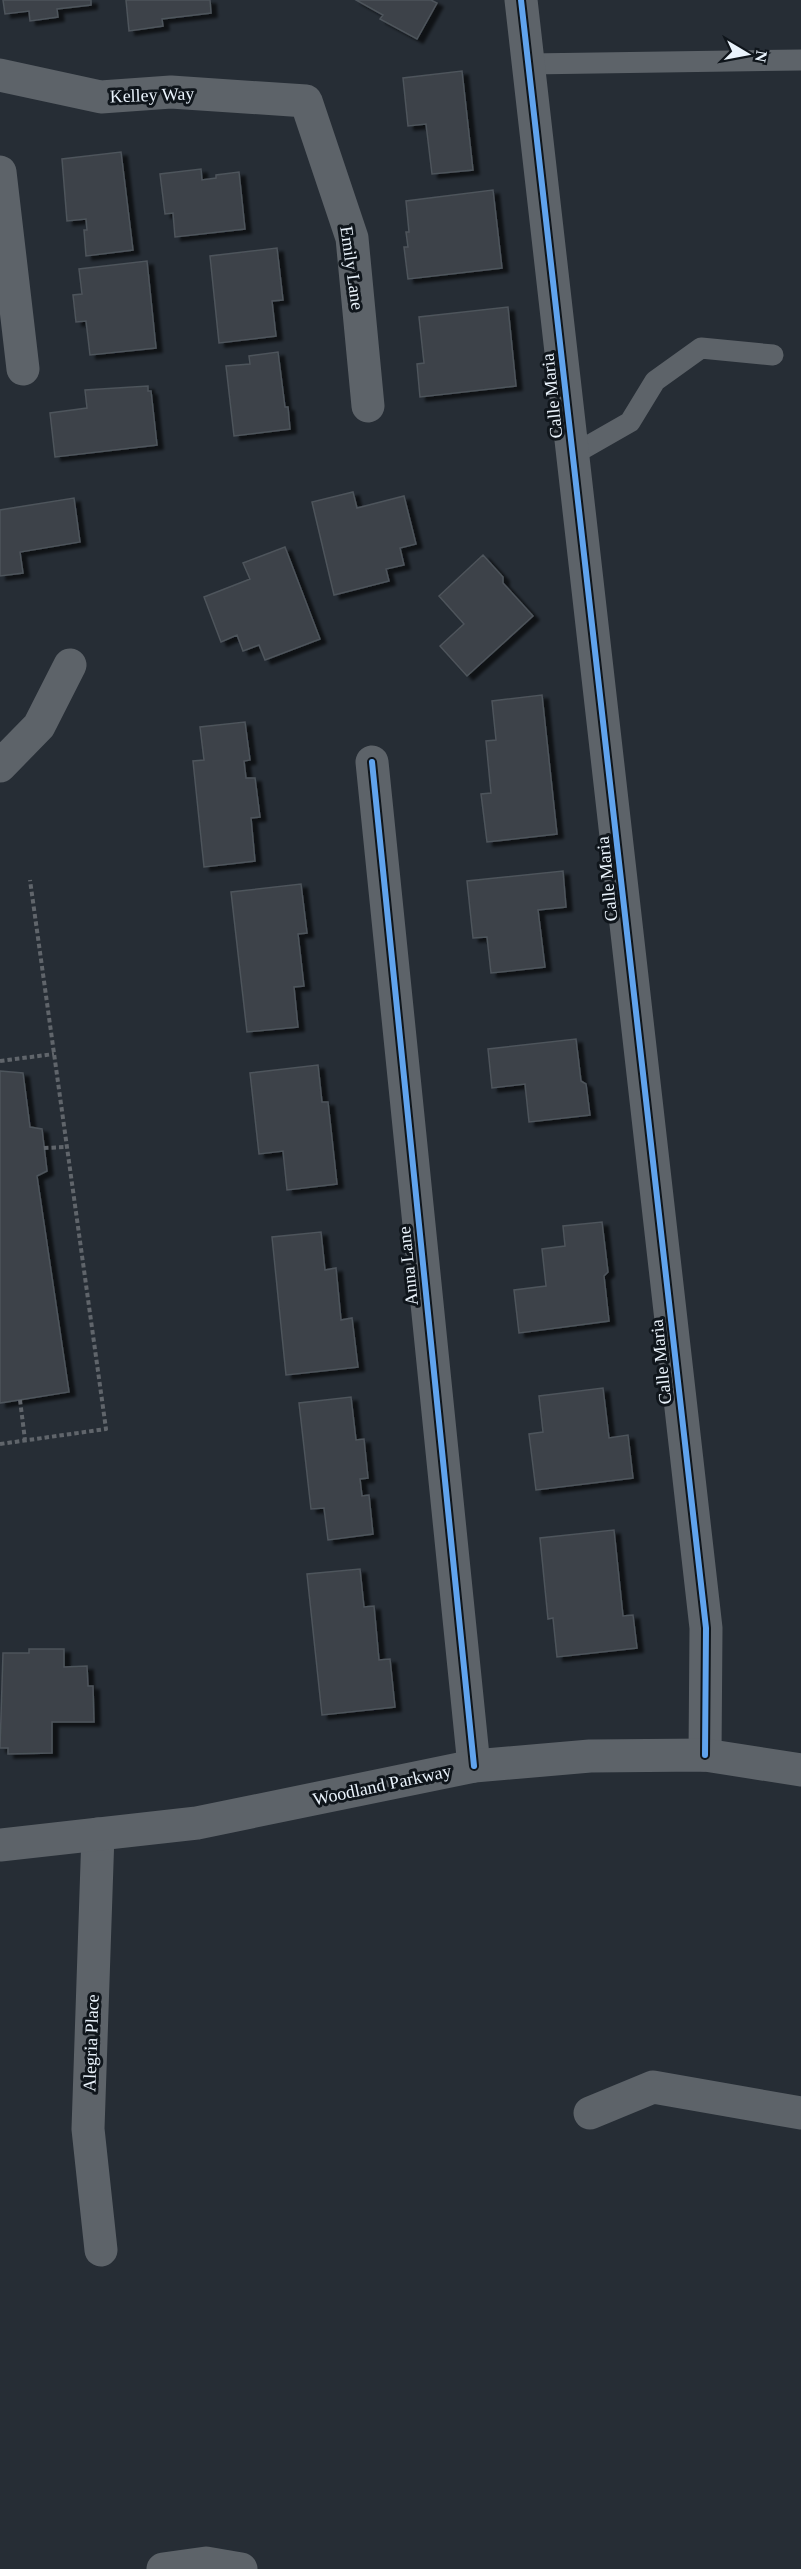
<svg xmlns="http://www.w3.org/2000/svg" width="801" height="2569" viewBox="0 0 801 2569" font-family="Georgia,serif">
  <defs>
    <filter id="shadow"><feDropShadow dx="6" dy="4" stdDeviation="1.5" flood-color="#0009"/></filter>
  </defs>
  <rect width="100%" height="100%" fill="#262d35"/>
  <path fill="#3c4248" stroke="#4e545b" stroke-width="1.5" filter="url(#shadow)" d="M3 0H91V5L57 9 58 17 30 21 29 11 5 14Z
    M126 0H210L211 13 162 19 163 26 129 31Z
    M356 0H431L437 3 417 39 380 19 383 15Z
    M462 71 473 170 432 174 426 124 408 126 403 78Z
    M121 152 133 250 86 256 84 230H87L86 219 67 221 62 159Z
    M201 169 202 180 216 178V175L239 172 245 229 175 237 173 213 165 214 160 174Z
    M493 190 502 268 408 279 404 247H408L406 232H409L406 201Z
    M277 248 283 300 272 301 276 336 219 343 210 256Z
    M147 261 156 348 90 355 86 321 76 322 73 295 82 294 79 269Z
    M508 307 516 386 420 397 417 364 424 363 419 317Z
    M278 352 285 407H288L290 429 234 436 226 366 250 364 249 356Z
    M148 386V391H151L157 445 55 457 50 413 87 408 85 390Z
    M353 492 357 508 404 496 416 544 400 548 404 565 386 569 389 581 334 595 312 502Z
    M74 498 80 542 20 552 23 573 0 576V510Z
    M285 547 320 639 265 660 259 645 243 651 237 635 221 642 204 597 250 579 243 563Z
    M483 555 503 577V583L533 616 467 676 440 646 464 624 439 596Z
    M542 695 557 834 487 842 481 794 491 793 486 741 496 740 492 701Z
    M245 722 250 760 244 761 246 778H255L260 817 251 818 255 861 204 867 193 761 204 760 200 727Z
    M563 871 566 907 538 910 545 967 491 973 487 937 473 938 467 881Z
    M301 884 307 933 298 934 304 986 294 987 298 1027 247 1032 231 892Z
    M576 1039 581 1081 586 1084 590 1115 529 1122 525 1084 492 1088 488 1049Z
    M318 1065 322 1102H328L337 1184 287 1190 283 1151 259 1154 250 1073Z
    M0 1071 23 1073 30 1127 42 1129 47 1171 37 1176 69 1392 0 1403Z
    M602 1222 608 1272 604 1276 609 1321 519 1333 514 1290 546 1286 542 1249 565 1246 563 1226Z
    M321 1232 325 1270 336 1268 341 1320 352 1318 358 1367 286 1375 272 1237Z
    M603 1388 609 1438 628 1435 633 1478 536 1490 529 1434 543 1432 539 1396Z
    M351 1397 356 1440 364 1439 368 1478 360 1479 362 1496 369 1495 373 1534 328 1540 324 1508 311 1509 299 1403Z
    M614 1530 623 1616 633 1615 637 1648 557 1657 553 1618 548 1619 540 1538Z
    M360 1569 364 1607 374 1606 379 1660 390 1659 395 1707 322 1715 307 1574Z
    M29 1649H64V1667L87 1666 88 1686H93L94 1722H52V1753L8 1754V1748H0L3 1653H29Z"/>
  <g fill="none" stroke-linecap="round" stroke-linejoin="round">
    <path stroke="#60656b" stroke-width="4" stroke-dasharray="4.5 3" stroke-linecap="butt" d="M0 1061 54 1054
      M44 1148 66 1147
      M20 1400 25 1440
      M0 1444 106 1429 30 880"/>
    <path stroke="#5d6369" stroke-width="21" d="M529 64 801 60
      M574 454 630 422 655 381 701 348 773 355"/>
    <path stroke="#5d6369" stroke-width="33" d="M521 0 706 1628 705 1755
      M0 75 101 97 171 92 306 101 352 238 368 406
      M0 172 23 369
      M372 762 474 1766
      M0 766 39 726 70 665
      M98 1834 88 2129 101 2250
      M590 2113 653 2087 801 2113
      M163 2569 206 2563 241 2569"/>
    <path stroke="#5d6369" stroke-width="33" d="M0 1845 197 1823 474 1766 590 1756 705 1755 801 1770"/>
    <g stroke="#0f151b" stroke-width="10">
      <path id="cycleway" d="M521 0 706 1628 705 1755
        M372 762 474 1766"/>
    </g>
    <use href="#cycleway" stroke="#60a3ed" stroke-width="6"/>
  </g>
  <g text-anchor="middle" stroke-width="6" stroke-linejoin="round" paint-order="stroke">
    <g font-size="18" fill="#eaf3fc" stroke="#0f151b">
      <text transform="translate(152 95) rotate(-2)" y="6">Kelley Way</text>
      <text transform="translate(352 268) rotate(82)" y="6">Emily Lane</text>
      <text transform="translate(552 396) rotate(-96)" y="6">Calle Maria</text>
      <text transform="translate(607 879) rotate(-96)" y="6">Calle Maria</text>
      <text transform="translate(408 1266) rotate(-96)" y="6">Anna Lane</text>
      <text transform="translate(661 1362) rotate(-96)" y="6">Calle Maria</text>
      <text transform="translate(382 1785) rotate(-12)" y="6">Woodland Parkway</text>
      <text transform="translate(91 2043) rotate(-88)" y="6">Alegria Place</text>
    </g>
  </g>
  <g transform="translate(747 54) rotate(100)" stroke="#0f151b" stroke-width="4.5" paint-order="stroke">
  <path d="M0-4.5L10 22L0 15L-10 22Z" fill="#eaf3fc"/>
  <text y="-9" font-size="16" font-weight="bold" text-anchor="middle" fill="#eaf3fc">N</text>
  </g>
</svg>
